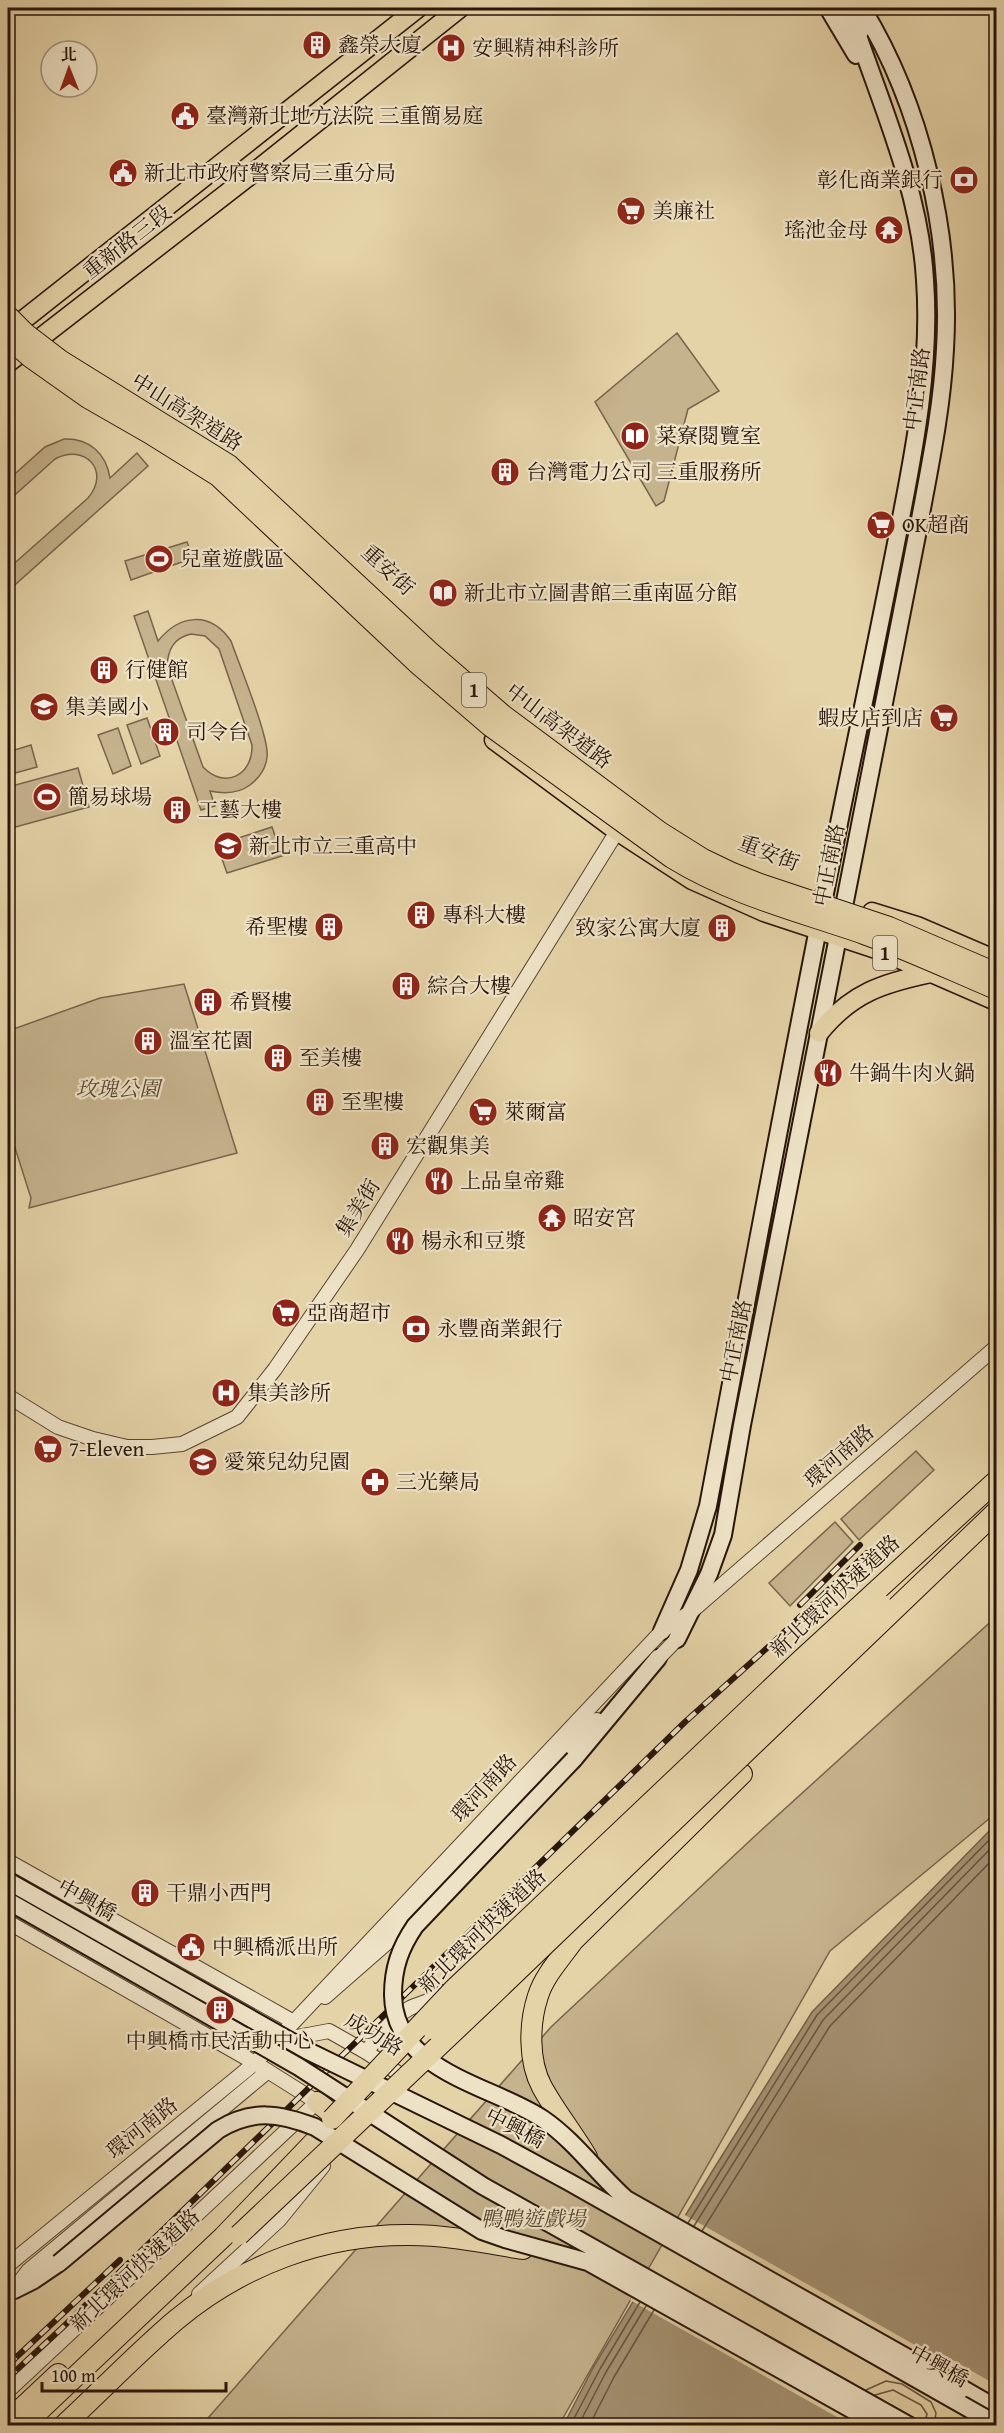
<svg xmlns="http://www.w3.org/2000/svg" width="1004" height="2433" viewBox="0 0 1004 2433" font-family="'Gentium Book Plus','Noto Serif TC',serif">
  <rect width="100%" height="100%" fill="#e5d3a8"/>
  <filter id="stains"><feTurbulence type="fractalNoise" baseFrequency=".00333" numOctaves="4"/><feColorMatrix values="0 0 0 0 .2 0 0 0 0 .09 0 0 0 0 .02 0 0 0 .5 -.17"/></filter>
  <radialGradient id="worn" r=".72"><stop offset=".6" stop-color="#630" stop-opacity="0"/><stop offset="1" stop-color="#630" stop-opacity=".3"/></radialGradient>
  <path fill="#c5b38d" stroke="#76644c" stroke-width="1.5" fill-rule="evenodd" d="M677 333 719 391 688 409 664 501 656 506 595 402Z
    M64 439C89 438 106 453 110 478L137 453 148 466 8 591V569L88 498C111 471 85 443 55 459L8 501V480L45 447Z
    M187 542 193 558 131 580 125 561Z
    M148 611 158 641C180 614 210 611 231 641 239 664 270 739 267 757 266 768 259 778 250 785 238 794 224 794 210 791L215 806 201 810 134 616ZM191 634 205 636 219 649 252 745C253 775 225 790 203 767L167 666C168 649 174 638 191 634Z
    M147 718 160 756 141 764 127 725Z
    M118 728 131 766 113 774 98 735Z
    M31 745 37 767 8 775V752Z
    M78 768 89 807 8 829V787Z
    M272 827 282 856 227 873 217 845Z
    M184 984 237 1153 29 1208 31 1198 8 1126V1031L100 998Z
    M916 1451 934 1470 859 1540 841 1519Z
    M835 1522 853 1542 790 1606 769 1583Z
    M996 1617V1813L830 1951 559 2425 201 2426 551 2027 756 1835Z"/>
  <path fill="#a59273" stroke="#736049" stroke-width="1.5" d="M996 1824V2425C956 2421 880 2407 844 2425L563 2426 594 2366 713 2170 812 2012Z"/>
  <path fill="#e5d3a8" d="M683 2214 931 2354 939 2352 996 2385V2425L899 2426 890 2407 851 2425 630 2300Z"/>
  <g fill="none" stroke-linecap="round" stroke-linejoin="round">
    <path stroke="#66543f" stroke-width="1.5" d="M688 2223 817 2015 996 1833
      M694 2226 823 2020 996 1843
      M702 2231 830 2026 996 1856
      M866 2390 886 2381 902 2384 931 2402 936 2413 934 2426
      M875 2395 893 2390 921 2405 927 2414 924 2426
      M570 2426 600 2369 640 2302
      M578 2426 606 2372 646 2306
      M589 2426 614 2377 654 2310"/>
    <g stroke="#574432" stroke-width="16">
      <path id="tertiary" d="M8 1396 58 1427 93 1439 127 1447H152L182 1444 237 1417 275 1369 357 1250 621 825
        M651 1666 677 1639
        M8 1861 292 2021
        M8 1922 255 2063 317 2102 8 2391
        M325 1997 389 1941 597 1720
        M281 2040 329 2031 366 2052 404 2077
        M366 2052C378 2037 393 2017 410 2008 422 2002 433 2002 443 1992
        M8 2265 255 2063 662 1631 692 1611 996 1347
        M15 2288 28 2271 268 2071
        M199 2294 279 2220 323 2166"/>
    </g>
    <g stroke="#28150b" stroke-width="20">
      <path id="secondary" d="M828 8 856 55
        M843 8 860 32
        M662 1631 689 1570 708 1506C753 1267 797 1028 846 789 864 702 882 616 899 528 915 447 931 363 925 280 920 191 882 107 854 24
        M677 1639 709 1574 723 1535 742 1425 918 530C929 470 942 410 945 349 952 235 922 106 862 8
        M574 1759 658 1658
        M14 2290 34 2280 59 2263
        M963 2389 996 2408"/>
    </g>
    <g stroke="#28150b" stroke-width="21">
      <path id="primary" d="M8 332 418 8
        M8 363 262 166 460 8
        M494 740 617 831 692 880 764 912 879 950 996 1001
        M872 912 917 926 996 960
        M819 1033C851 993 883 983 931 973"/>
    </g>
    <g stroke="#28150b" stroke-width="22">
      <path id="trunk" d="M317 2102 337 2118
        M587 2157C573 2133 555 2111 542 2087 528 2061 529 2023 538 1996 544 1976 561 1958 573 1941L742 1774
        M8 2421 58 2374
        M23 2426 223 2237 336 2119
        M63 2426C101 2391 137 2353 176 2320 242 2265 324 2234 410 2235 447 2235 486 2243 523 2249"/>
    </g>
    <use href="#tertiary" stroke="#eee2c6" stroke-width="14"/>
    <use href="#secondary" stroke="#eee2c6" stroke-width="16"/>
    <use href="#primary" stroke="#e5d3a8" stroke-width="18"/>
    <use href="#trunk" stroke="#e5d3a8" stroke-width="20"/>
    <g stroke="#28150b" stroke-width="6">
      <path id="rail" d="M800 1605 860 1545
        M8 2365 120 2260
        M8 2378 62 2328 685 1722 777 1639 867 1553"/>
    </g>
    <use href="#rail" stroke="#eee2c6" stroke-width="4" stroke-dasharray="11" stroke-linecap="butt"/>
    <g stroke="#28150b" stroke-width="20" stroke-linecap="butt">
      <path id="secondary-bridge" d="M574 1759 415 1926C400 1948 393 1968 393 1995 394 2072 492 2085 543 2119 575 2141 597 2173 626 2199L963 2389
        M8 1881 308 2051 501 2145 569 2182 996 2424
        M8 1901 299 2067 483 2186 910 2426
        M59 2263 218 2130C252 2109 279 2113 315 2127L482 2231 505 2239 588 2262 881 2426"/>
    </g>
    <g stroke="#28150b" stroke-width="22" stroke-linecap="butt">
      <path id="trunk-bridge" d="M8 316 26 334 60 360 229 465 429 651 503 715 660 832 703 859 730 872 760 884 889 927 996 973
        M8 338 30 357 88 398 149 433 218 476 419 665 490 726 672 858C732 895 798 911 864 934 909 950 953 971 996 989
        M432 2029 881 1604
        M332 2119 453 1990 801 1660 996 1481
        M239 2235 484 2003 996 1512"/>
    </g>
    <use href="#secondary-bridge" stroke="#eee2c6" stroke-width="16"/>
    <use href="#trunk-bridge" stroke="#e5d3a8" stroke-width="20"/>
  </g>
  <defs>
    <g id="building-disc" transform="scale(1.5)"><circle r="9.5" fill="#8f2418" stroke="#eee2c6"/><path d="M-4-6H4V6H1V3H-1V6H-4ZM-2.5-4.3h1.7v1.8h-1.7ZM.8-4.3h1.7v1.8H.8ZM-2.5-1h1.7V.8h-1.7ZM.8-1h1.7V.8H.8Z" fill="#fff"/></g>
    <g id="hospital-disc" transform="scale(1.5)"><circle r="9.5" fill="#8f2418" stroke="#eee2c6"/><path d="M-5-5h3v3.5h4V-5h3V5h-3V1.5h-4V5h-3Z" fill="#fff"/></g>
    <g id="civic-disc" transform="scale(1.5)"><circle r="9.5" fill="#8f2418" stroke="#eee2c6"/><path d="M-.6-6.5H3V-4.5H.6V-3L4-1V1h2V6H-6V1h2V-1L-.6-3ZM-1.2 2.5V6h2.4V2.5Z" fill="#fff"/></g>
    <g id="bank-disc" transform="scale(1.5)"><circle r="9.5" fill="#8f2418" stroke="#eee2c6"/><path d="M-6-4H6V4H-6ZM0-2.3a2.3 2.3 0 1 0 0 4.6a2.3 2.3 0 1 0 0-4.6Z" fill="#fff"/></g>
    <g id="supermarket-disc" transform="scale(1.5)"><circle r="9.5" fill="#8f2418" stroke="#eee2c6"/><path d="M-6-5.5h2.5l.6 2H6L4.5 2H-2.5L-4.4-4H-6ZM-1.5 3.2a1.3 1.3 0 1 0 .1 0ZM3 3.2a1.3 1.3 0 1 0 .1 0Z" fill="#fff"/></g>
    <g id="temple-disc" transform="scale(1.5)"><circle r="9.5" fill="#8f2418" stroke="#eee2c6"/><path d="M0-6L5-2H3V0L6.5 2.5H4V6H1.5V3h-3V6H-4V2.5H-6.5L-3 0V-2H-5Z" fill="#fff"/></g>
    <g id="library-disc" transform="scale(1.5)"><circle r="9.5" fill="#8f2418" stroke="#eee2c6"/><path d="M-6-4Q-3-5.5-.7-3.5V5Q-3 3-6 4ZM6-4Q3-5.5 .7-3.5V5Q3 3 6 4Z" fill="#fff"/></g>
    <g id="stadium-disc" transform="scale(1.5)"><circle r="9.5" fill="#8f2418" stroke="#eee2c6"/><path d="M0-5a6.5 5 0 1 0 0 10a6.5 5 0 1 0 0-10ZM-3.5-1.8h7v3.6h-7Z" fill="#fff"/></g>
    <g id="school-disc" transform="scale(1.5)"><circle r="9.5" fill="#8f2418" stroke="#eee2c6"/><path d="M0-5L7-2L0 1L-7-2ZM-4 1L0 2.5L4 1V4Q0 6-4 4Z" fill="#fff"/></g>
    <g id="restaurant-disc" transform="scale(1.5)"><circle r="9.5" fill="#8f2418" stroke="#eee2c6"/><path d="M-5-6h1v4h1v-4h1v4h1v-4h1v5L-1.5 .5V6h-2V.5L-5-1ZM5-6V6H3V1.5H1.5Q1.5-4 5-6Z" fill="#fff"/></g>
    <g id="pharmacy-disc" transform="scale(1.5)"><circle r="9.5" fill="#8f2418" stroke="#eee2c6"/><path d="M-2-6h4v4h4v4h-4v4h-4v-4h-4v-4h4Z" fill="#fff"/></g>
  </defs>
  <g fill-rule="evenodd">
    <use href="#building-disc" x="317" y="45"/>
    <use href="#hospital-disc" x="451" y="48"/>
    <use href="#civic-disc" x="185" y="116"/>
    <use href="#civic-disc" x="123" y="173"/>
    <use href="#bank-disc" x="964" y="180"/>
    <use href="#supermarket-disc" x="631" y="211"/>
    <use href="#temple-disc" x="889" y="230"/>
    <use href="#library-disc" x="635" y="436"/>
    <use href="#building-disc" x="505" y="472"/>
    <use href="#supermarket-disc" x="881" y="525"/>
    <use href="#stadium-disc" x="159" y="559"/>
    <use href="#library-disc" x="443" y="593"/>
    <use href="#building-disc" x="104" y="670"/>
    <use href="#school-disc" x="44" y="707"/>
    <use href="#supermarket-disc" x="944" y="718"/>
    <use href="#building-disc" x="165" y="732"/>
    <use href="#stadium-disc" x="47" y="797"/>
    <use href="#building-disc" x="177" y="810"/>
    <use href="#school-disc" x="228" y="846"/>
    <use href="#building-disc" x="421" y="915"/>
    <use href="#building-disc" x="329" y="927"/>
    <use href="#building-disc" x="722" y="928"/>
    <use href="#building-disc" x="406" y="986"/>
    <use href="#building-disc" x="208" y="1002"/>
    <use href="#building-disc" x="148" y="1041"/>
    <use href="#building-disc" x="278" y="1058"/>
    <use href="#restaurant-disc" x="828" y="1073"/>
    <use href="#building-disc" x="320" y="1102"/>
    <use href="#supermarket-disc" x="483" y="1112"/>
    <use href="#building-disc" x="385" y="1146"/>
    <use href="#restaurant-disc" x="439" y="1181"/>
    <use href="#temple-disc" x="552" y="1218"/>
    <use href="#restaurant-disc" x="400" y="1241"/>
    <use href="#supermarket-disc" x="286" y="1313"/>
    <use href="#bank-disc" x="416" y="1329"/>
    <use href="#hospital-disc" x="226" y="1393"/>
    <use href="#supermarket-disc" x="48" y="1449"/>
    <use href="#school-disc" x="203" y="1462"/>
    <use href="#pharmacy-disc" x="375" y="1482"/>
    <use href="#building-disc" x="145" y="1893"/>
    <use href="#civic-disc" x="191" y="1947"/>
    <use href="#building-disc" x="220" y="2010"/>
  </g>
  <g text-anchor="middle" stroke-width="4.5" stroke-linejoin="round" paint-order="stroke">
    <g fill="#eee2c6" stroke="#635243" stroke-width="1.5">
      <rect x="462" y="673" width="24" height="34" rx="4.5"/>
      <rect x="873" y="936" width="24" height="34" rx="4.5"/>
    </g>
    <g font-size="20" font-weight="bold" fill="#28150b">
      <text x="474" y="697">1</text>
      <text x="885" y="960">1</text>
    </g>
    <g font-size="21" fill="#28150b" stroke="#eee2c6" text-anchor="start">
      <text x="338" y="52">鑫榮大廈</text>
      <text x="472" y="55">安興精神科診所</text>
      <text x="206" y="123">臺灣新北地方法院 三重簡易庭</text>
      <text x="144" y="180">新北市政府警察局三重分局</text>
      <text x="943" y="187" text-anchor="end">彰化商業銀行</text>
      <text x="652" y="218">美廉社</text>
      <text x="868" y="237" text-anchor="end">瑤池金母</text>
      <text x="656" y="443">菜寮閱覽室</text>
      <text x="526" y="479">台灣電力公司 三重服務所</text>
      <text x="902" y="532">OK超商</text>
      <text x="180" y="566">兒童遊戲區</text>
      <text x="464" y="600">新北市立圖書館三重南區分館</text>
      <text x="125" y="677">行健館</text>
      <text x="65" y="714">集美國小</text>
      <text x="923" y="725" text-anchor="end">蝦皮店到店</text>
      <text x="186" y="739">司令台</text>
      <text x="68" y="804">簡易球場</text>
      <text x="198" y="817">工藝大樓</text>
      <text x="249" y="853">新北市立三重高中</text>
      <text x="442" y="922">專科大樓</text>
      <text x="308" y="934" text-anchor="end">希聖樓</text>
      <text x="701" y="935" text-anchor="end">致家公寓大廈</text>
      <text x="427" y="993">綜合大樓</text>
      <text x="229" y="1009">希賢樓</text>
      <text x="169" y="1048">溫室花園</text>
      <text x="299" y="1065">至美樓</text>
      <text x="849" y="1080">牛鍋牛肉火鍋</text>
      <text x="341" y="1109">至聖樓</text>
      <text x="504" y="1119">萊爾富</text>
      <text x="406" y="1153">宏觀集美</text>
      <text x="460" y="1188">上品皇帝雞</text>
      <text x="573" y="1225">昭安宮</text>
      <text x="421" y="1248">楊永和豆漿</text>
      <text x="307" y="1320">亞商超市</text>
      <text x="437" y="1336">永豐商業銀行</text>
      <text x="247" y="1400">集美診所</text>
      <text x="69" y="1456">7-Eleven</text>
      <text x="224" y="1469">愛箂兒幼兒園</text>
      <text x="396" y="1489">三光藥局</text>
      <text x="166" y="1900">干鼎小西門</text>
      <text x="212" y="1954">中興橋派出所</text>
      <text x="220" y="2048" text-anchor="middle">中興橋市民活動中心</text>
    </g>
    <g font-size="21" fill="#28150b" stroke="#eee2c6">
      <text transform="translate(127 242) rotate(-38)" y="7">重新路三段</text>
      <text transform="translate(917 389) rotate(-83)" y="7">中正南路</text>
      <text transform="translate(187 412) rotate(32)" y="7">中山高架道路</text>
      <text transform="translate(388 570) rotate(43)" y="7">重安街</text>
      <text transform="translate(559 726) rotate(37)" y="7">中山高架道路</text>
      <text transform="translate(769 853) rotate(21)" y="7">重安街</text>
      <text transform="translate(829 865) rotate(-79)" y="7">中正南路</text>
      <text transform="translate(358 1208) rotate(-58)" y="7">集美街</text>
      <text transform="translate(736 1341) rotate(-79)" y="7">中正南路</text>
      <text transform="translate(839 1456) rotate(-41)" y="7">環河南路</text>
      <text transform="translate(835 1596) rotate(-43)" y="7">新北環河快速道路</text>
      <text transform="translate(484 1788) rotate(-47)" y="7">環河南路</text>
      <text transform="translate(87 1900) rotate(29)" y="7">中興橋</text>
      <text transform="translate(482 1931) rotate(-44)" y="7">新北環河快速道路</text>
      <text transform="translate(374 2034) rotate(31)" y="7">成功路</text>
      <text transform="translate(142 2128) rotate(-39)" y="7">環河南路</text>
      <text transform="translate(515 2128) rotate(27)" y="7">中興橋</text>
      <text transform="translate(135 2270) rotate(-43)" y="7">新北環河快速道路</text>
      <text transform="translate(939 2366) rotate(29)" y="7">中興橋</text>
    </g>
    <g font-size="21" font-style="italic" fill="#574432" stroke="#eee2c6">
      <text x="118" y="1096">玫瑰公園</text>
      <text x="533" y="2226">鴨鴨遊戲場</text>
    </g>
  </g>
  <rect width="1004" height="2433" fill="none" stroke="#e5d3a8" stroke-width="30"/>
  <rect x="9" y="9" width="986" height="2415" fill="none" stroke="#28150b" stroke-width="3"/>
  <rect x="15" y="15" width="974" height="2403" fill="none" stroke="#28150b" stroke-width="1.5"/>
  <g transform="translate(69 69) rotate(359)"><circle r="28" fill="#eee2c6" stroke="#9f907b" stroke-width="1.5"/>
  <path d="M0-4.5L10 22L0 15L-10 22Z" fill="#8f2418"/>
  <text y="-9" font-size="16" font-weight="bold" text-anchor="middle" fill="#28150b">北</text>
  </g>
  <path d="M42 2382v9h184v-9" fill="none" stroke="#28150b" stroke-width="3"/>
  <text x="51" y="2382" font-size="18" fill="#28150b" stroke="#eee2c6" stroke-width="4.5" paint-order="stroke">100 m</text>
  <rect width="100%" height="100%" filter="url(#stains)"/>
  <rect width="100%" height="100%" fill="url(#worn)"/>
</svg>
